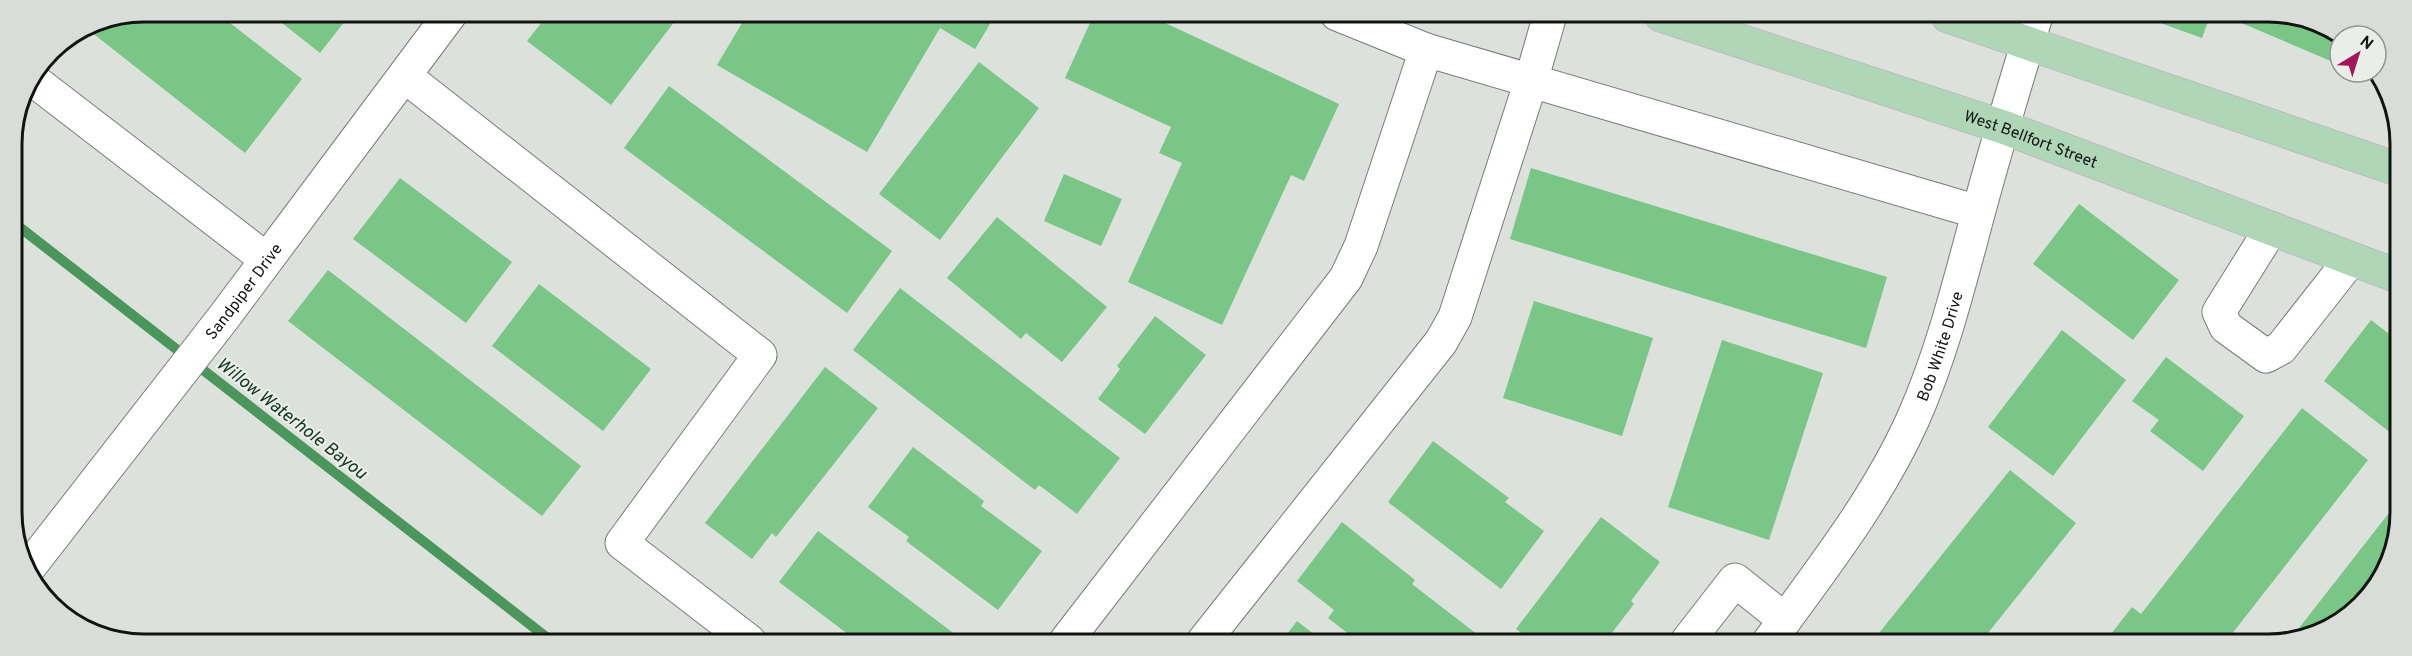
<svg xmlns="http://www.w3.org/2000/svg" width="2412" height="656" viewBox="0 0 2412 656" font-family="Overpass,sans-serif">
  <rect width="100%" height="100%" fill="#dce1dc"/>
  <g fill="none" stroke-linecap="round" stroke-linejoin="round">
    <path stroke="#4a965b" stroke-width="10" d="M13 222 550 640"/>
  </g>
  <path fill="#79c687" d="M145 12H216L302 79 245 153 86 28 94 22Z
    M268 12H352L320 53Z
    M549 13H681L611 105 527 41Z
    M748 13 835 14H996L975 49 940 28 867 152 717 65Z
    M1094 14H1146L1339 104 1304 181 1291 175 1222 325 1128 282 1182 163 1159 153 1171 127 1065 78Z
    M2141 16H2210L2202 38Z
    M2225 16H2301L2340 39V65Z
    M979 62 1039 108 940 240 879 194Z
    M669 86 892 251 847 313 624 148Z
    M1531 168 1887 277 1866 348 1510 239Z
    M1064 174 1122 199 1101 246 1044 221Z
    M400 178 512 262 466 323 353 239Z
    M2079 204 2179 280 2133 340 2033 264Z
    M997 217 1107 307 1062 362 1026 333 1021 339 947 278Z
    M328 270 581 466 542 516 288 321Z
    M539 284 651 369 603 431 492 346Z
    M900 288 1120 458 1077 514 1039 485 1035 490 853 350Z
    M1534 301 1653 338 1622 436 1503 398Z
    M1155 316 1206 355 1145 434 1098 399 1120 369 1117 366Z
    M2371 320 2397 340 2396 437 2324 381Z
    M2062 330 2126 380 2053 476 1988 427Z
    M1722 340 1823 373 1769 540 1668 507Z
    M2166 357 2244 416 2203 471 2150 431 2159 420 2132 401Z
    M825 367 878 408 776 537 772 533 752 559 705 523Z
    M2302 408 2368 460 2224 644 2122 643 2111 634 2132 607 2141 614Z
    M1433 441 1509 498 1505 502 1544 531 1501 589 1388 502Z
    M913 447 984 501 981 506 1042 551 998 610 906 541 909 537 868 507Z
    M2010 470 2076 523 1980 643H1871Z
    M2396 504V545L2355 611 2292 637Z
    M1601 517 1660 562 1631 601 1634 604 1605 642H1534L1516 629Z
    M1342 522 1415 580 1412 584 1487 642H1359L1328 618 1334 610 1297 581Z
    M818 531 964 641H857L779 582Z
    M1297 621 1324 642H1281Z
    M2080 633 2094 643H2071Z"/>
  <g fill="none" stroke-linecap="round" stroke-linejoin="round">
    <g stroke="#777c78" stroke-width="35">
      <g id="minor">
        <path d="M1337 14 1426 50 1978 212"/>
        <path d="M406 77 760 355 622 543 749 641"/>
        <path d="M32 79 266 259"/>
        <path d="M2271 229 2219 312 2226 327 2266 356 2281 348 2351 259"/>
        <path id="s1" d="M30 566 224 317 451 13"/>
        <path d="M1066 641 1346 278 1361 246 1426 50"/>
        <path d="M1203 642 1441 342 1455 317 1531 81 1550 15"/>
        <path d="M1686 643 1735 580 1785 620"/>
        <path id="s2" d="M1768 643C1821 570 1876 501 1913 419 1944 349 1961 276 1981 203 1998 140 2017 78 2036 16"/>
      </g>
    </g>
    <g stroke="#bdbdbd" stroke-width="35">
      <g id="major">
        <path id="s3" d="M1661 15 2003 127 2397 276"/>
        <path d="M1948 16 2397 169"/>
      </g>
    </g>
    <use href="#minor" stroke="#fff" stroke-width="33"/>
    <use href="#major" stroke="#afd6b6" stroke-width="33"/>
  </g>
  <g text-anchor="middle" stroke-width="4.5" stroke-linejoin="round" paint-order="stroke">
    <g font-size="16" fill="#121412" stroke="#e9eee9">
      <text dy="6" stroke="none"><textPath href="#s3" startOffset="390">West Bellfort Street</textPath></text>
      <text dy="6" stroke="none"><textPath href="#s1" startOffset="348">Sandpiper Drive</textPath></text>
      <text dy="6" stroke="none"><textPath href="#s2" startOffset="345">Bob White Drive</textPath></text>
    </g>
    <g font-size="18" font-style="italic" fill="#13341b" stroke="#e9eee9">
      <text transform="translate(292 418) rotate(38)" y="6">Willow Waterhole Bayou</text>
    </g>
  </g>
  <path d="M0 0H2412V656H0ZM144 22H2268A122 122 0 0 1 2390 144V512A122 122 0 0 1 2268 634H144A122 122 0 0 1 22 512V144A122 122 0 0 1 144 22Z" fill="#d8ddd8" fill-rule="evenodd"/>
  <path fill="none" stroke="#121412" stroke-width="3" d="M144 22H2268A122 122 0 0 1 2390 144V512A122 122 0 0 1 2268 634H144A122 122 0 0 1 22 512V144A122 122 0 0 1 144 22Z"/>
  <g transform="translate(2358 54) rotate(38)"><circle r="28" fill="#e9eee9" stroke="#939793" stroke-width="1.5"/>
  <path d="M0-4.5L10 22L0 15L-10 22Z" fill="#a41559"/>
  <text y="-9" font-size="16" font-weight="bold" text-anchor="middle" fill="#121412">N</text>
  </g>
</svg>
